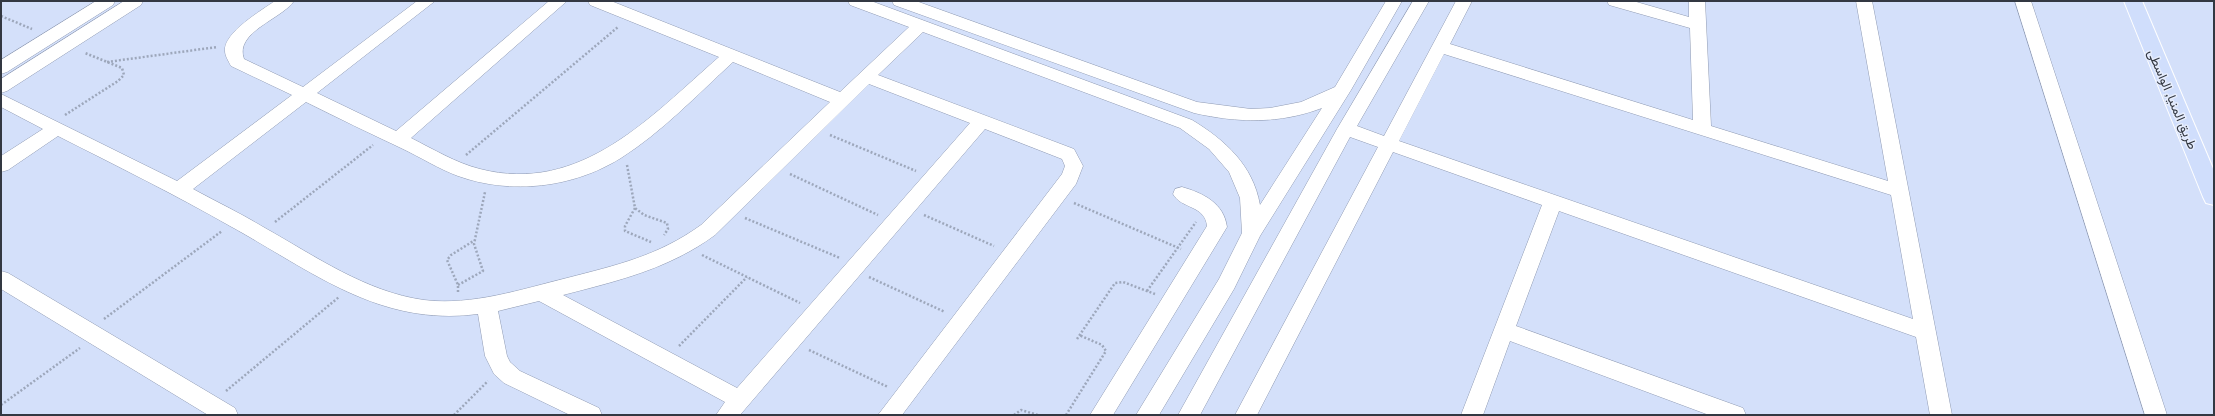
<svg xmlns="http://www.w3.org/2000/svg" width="2215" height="416" viewBox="0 0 2215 416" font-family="'IBM Plex Sans',Vazirmatn,sans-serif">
  <rect width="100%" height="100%" fill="#d4e0fa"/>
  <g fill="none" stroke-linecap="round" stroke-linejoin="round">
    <g stroke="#909bb3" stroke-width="1">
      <path id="minor" d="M96 1H115L113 5 7 72 1 74V60Z
        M124 1H143L141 5 7 91 1 93V79Z
        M275 1H294C282 19 234 32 244 59L303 87 417 1H435L317 93 396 131 549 1H567L411 138C433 149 456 163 480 169 581 195 651 116 719 57L590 5 588 1H611L840 92 909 27 850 5 848 1H871L1192 120C1225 140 1253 165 1260 205L1322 108C1280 124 1238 123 1194 113L894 5 892 1H916L1197 102 1251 109 1270 108 1301 102 1335 87 1386 1H1402L1351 90 1260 236 1234 289 1159 415H1136L1219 279 1242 233 1240 198 1229 172 1209 149 1180 128 923 32 878 75 1074 149 1083 166 1076 184 902 415H878L1062 174 1065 166 1062 159 985 129 740 415H716L725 402 539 301 498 311 507 356 510 362 520 371 599 408 602 415H570L504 383 494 374 485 356 478 314C379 327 312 271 230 226 174 194 115 165 58 136L8 170 1 172V156L43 129 1 107V94L177 181 292 95 231 66C229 62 225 56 225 51 223 33 262 10 275 1ZM733 62 830 102 701 225C658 256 617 265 567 278 522 289 472 306 424 300 366 292 315 256 265 228 242 214 217 202 193 189L306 102C338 118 369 133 401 148 420 157 439 169 458 176 511 195 573 188 621 158 662 132 697 95 733 62ZM869 84 970 123 737 388 563 295C617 281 669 269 715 235Z
        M1413 1H1429L1357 126 1384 136 1456 1H1472L1450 44 1693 120 1690 28 1609 5 1607 1H1633L1689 17V1H1705L1711 126 1888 181 1856 1H1872L1952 415H1930L1916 337 1559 211 1516 326 1743 408 1746 415H1709L1510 341 1483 415H1461L1542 205 1393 152 1257 415H1235L1378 147 1350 137 1200 415H1178L1337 129ZM1444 54 1891 195 1913 319 1399 141Z
        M2015 1H2031L2167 415H2145Z
        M1182 187C1203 193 1224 203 1227 227L1113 415H1090L1207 226C1205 205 1181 209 1173 194L1175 189Z
        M1 271 8 273 235 408 238 415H208L1 289Z"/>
    </g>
    <g stroke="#fff" stroke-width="2">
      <path id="major" d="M2124 1H2142L2214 171V205L2206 203 2203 197Z"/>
    </g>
    <path stroke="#9da7bb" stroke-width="2.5" stroke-dasharray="2 2" stroke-linecap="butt" d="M1 16 32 29
      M107 62 217 47
      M65 115 118 81 124 75 122 68 85 53
      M830 135 916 171
      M466 155 618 27
      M627 165 635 208 644 215 667 223 668 229 664 235
      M790 174 878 215
      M1074 203 1181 249
      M635 208 625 226V231L651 242
      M924 215 994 246
      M745 218 840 258
      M275 222 373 145
      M702 255 800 303
      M869 277 945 312
      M458 285 483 271 474 244 485 192
      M1147 291 1196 222
      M458 292V285L447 260 451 255 475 240
      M104 319 222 231
      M1077 339 1115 283 1123 282 1155 294
      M679 346 747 277
      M809 350 888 387
      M226 391 339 297
      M1 405 80 348
      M454 415 488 381
      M1014 415 1021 410 1038 415
      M1066 415 1106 351 1102 345 1079 335"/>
    <use href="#minor" fill="#fff" fill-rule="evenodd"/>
    <use href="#major" fill="#d0defc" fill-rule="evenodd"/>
  </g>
  <g text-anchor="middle" stroke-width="3" stroke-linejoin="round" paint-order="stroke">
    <g font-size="13" fill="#333842" stroke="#e6edfd">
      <text transform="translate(2173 99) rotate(67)" y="5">طريق المنيا, الواسطى</text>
    </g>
  </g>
  <rect width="2215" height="416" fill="none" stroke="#333842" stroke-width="4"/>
</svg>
